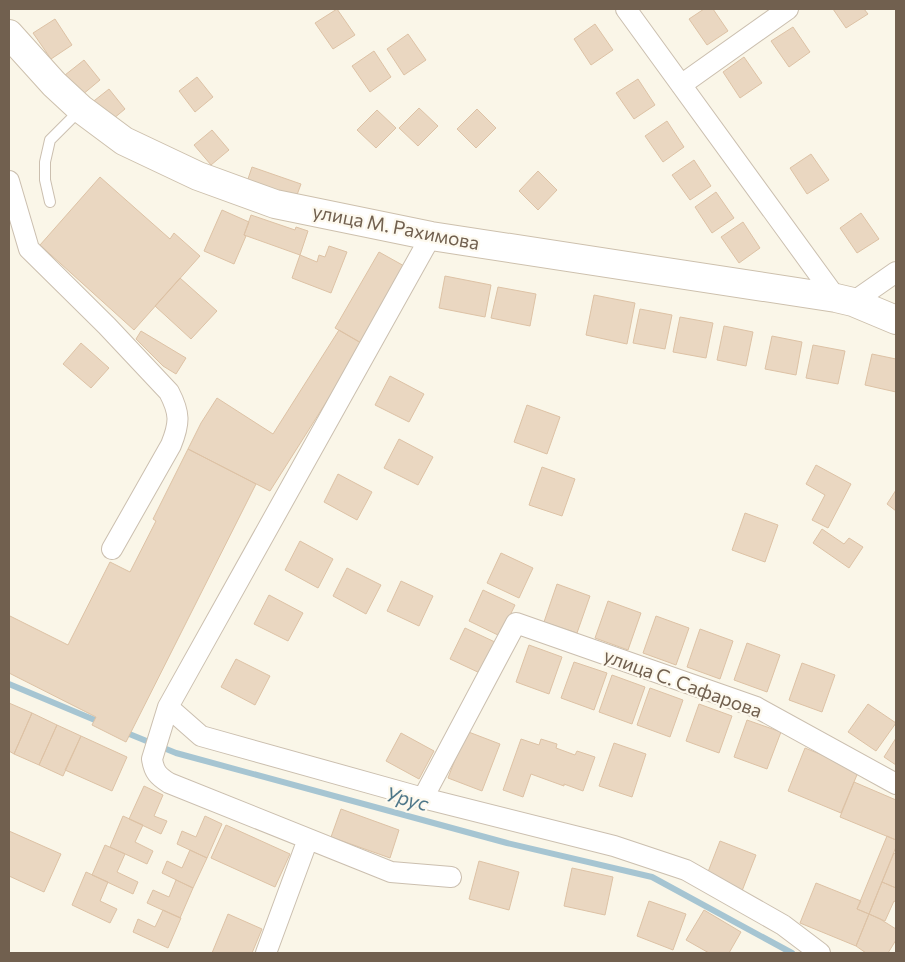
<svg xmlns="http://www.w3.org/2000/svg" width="905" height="962" viewBox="0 0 905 962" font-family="Commissioner,sans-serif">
  <rect width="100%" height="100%" fill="#faf6e8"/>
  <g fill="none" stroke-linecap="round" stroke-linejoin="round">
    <path stroke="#a6c5d2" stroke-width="6" d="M9 684 102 723
      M122 731 176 753 507 843 652 877 792 953"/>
  </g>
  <path fill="#ead7c1" stroke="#ddc2a5" d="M337 9 355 35 333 49 315 23Z
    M704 9H713L728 31 707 45 689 19Z
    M833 9H864L868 14 846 28Z
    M55 19 72 45 51 59 33 33Z
    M595 24 613 50 591 65 574 39Z
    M793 27 810 52 789 67 771 41Z
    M408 34 426 60 404 75 387 49Z
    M374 51 391 77 370 92 352 66Z
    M744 57 762 83 740 98 723 72Z
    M84 60 100 80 82 95 65 75Z
    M197 77 213 97 195 112 179 91Z
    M638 79 655 105 634 119 616 93Z
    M109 89 125 109 107 124 90 104Z
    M419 108 438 126 418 146 399 128Z
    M477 109 496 128 476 148 457 129Z
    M377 110 396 128 376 148 357 130Z
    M667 121 684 147 663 162 645 136Z
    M212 130 229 150 211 165 194 145Z
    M811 154 829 180 807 194 790 168Z
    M694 160 711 186 690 200 672 175Z
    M252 167 301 184 294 203 246 185Z
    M538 171 557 190 538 210 519 191Z
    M100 177 170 239 174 233 200 256 134 330 40 245Z
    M716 192 734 218 712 233 695 207Z
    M222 210 249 222 244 235 246 236 234 264 204 251Z
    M861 213 879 239 857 253 840 228Z
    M251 215 295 230 296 227 308 231 300 255 244 235Z
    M743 222 760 248 739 263 721 237Z
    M329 246 347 252 331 293 292 278 300 255 317 262 319 255 325 257Z
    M379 252 406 267 361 343 335 328Z
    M445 276 491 285 485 317 439 308Z
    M180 278 217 311 191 339 155 306Z
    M498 287 536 294 530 326 491 318Z
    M594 295 635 303 627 344 586 335Z
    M640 309 672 315 665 349 633 343Z
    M680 317 713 323 706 358 673 352Z
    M724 326 753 332 746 366 717 360Z
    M339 330 363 344 270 491 188 449 201 423 217 398 273 434Z
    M141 331 186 358 176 374 163 366 136 339Z
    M772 336 802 342 796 375 765 369Z
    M81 343 109 368 91 388 63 364Z
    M813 345 845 351 838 384 806 378Z
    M872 354 896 359V392L865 385Z
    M390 376 424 394 409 422 375 405Z
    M527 405 560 417 547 454 514 442Z
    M399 439 433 457 418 485 384 468Z
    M188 449 256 484 126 742 92 725 96 717 9 673V618L10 616 68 645 110 562 130 572 156 521 153 519Z
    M816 465 851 484 828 528 812 520 825 495 806 484Z
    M542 467 575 479 562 516 529 505Z
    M338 474 372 492 357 520 324 502Z
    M896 490V511L887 504Z
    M745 513 778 525 765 562 732 550Z
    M822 529 844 544 849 538 863 547 849 568 813 543Z
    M300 541 333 559 318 588 285 570Z
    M501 553 533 568 519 598 487 583Z
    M347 568 381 585 366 614 333 596Z
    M401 581 433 596 419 626 387 611Z
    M557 584 590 596 577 633 544 622Z
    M483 590 515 605 500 636 469 621Z
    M269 595 303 613 288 641 254 624Z
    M608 601 641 613 628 650 595 638Z
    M656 616 689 628 676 665 643 653Z
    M465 628 497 643 482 674 450 659Z
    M700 629 733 641 720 679 687 667Z
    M747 643 780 655 767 692 734 680Z
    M529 645 562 657 549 694 516 682Z
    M236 659 270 676 255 705 221 687Z
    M574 662 607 673 594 710 561 698Z
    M802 663 835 675 822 712 789 700Z
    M612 675 645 687 632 724 599 712Z
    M650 688 683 700 670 737 637 725Z
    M9 703 32 713 14 754 9 751Z
    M699 704 732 716 719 753 686 741Z
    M868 704 896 723 876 751 848 732Z
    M32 713 57 725 39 765 14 754Z
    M747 720 781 732 767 769 734 757Z
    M57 725 81 736 63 776 39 765Z
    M466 731 500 744 482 791 448 778Z
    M401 733 434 751 419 779 386 761Z
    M81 736 127 757 112 791 65 770Z
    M896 738V765L884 757Z
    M521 739 539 745 541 739 557 744 556 748 575 755 577 751 595 757 583 791 564 784V786L531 774 523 797 503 790Z
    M614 743 646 754 632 797 599 786Z
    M805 748 859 770 841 813 788 791Z
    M854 782 896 800V840L840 817Z
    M144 786 163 795 154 816 167 821 161 834 129 819Z
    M341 809 399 830 390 858 331 837Z
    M123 816 143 825 135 842 153 851 147 864 110 847Z
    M205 816 222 824 207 858 177 844 182 831 196 837Z
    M226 825 290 854 275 887 211 858Z
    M9 831 61 854 44 892 9 876Z
    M887 836 896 840V847L869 914 857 909Z
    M720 841 756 855 742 891 706 877Z
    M105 845 125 854 117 872 138 882 133 894 92 875Z
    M190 850 207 858 193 888 162 873 167 861 182 868Z
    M894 853 896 854V888L882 882Z
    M479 861 519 872 509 910 469 899Z
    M572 868 613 877 605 915 564 906Z
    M86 872 108 882 100 901 117 909 110 923 72 905Z
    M176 880 193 888 180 918 147 903 153 890 169 897Z
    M882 882 896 888V902L894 901 885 921 869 914Z
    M816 883 861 901 857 909 869 914 856 946 800 923Z
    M649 901 686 914 673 950 637 936Z
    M163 910 181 918 168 948 133 932 138 919 155 927Z
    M704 910 741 932 729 953H709L686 940Z
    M228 914 262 929 252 953H212Z
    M869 914 880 919 896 929V940L888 953H866L856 946Z"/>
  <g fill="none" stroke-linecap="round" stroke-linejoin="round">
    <g stroke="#cbbfaf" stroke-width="12">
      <path id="lane" d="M50 202 45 180V162L50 140 80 110"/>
    </g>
    <g stroke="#cbbfaf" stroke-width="22">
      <path id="street" d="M626 9 836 298
        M681 85 788 9
        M9 181 29 249 107 326 169 392C180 413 180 423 171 445L112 549
        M431 236 168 707 152 759C154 772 158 776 169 783L391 872 451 877
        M853 302 896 272
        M168 707 201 736 423 798 614 846 686 870 783 925 820 953
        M423 798 516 623 756 707 896 784
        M266 953 308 839"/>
    </g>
    <g stroke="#cdc0ad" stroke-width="30">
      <path id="secondary" d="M9 34 54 84 81 109 124 141 198 176 275 204 431 236 836 298 853 302 896 320"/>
    </g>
    <use href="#lane" stroke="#fff" stroke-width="10"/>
    <use href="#street" stroke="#fff" stroke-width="20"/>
    <use href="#secondary" stroke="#fff" stroke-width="28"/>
  </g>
  <g text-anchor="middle" stroke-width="4.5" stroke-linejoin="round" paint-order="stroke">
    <g font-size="19" fill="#71604f" stroke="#fdf9ee">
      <text transform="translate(396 227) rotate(11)" y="7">улица М. Рахимова</text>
      <text transform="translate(683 683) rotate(20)" y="7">улица С. Сафарова</text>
    </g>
    <g font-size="20" font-style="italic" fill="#4e7789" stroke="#fdf9ee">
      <text transform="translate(407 799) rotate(15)" y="7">Урус</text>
    </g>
  </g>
  <rect width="905" height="962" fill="none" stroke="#71604f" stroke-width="20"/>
</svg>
